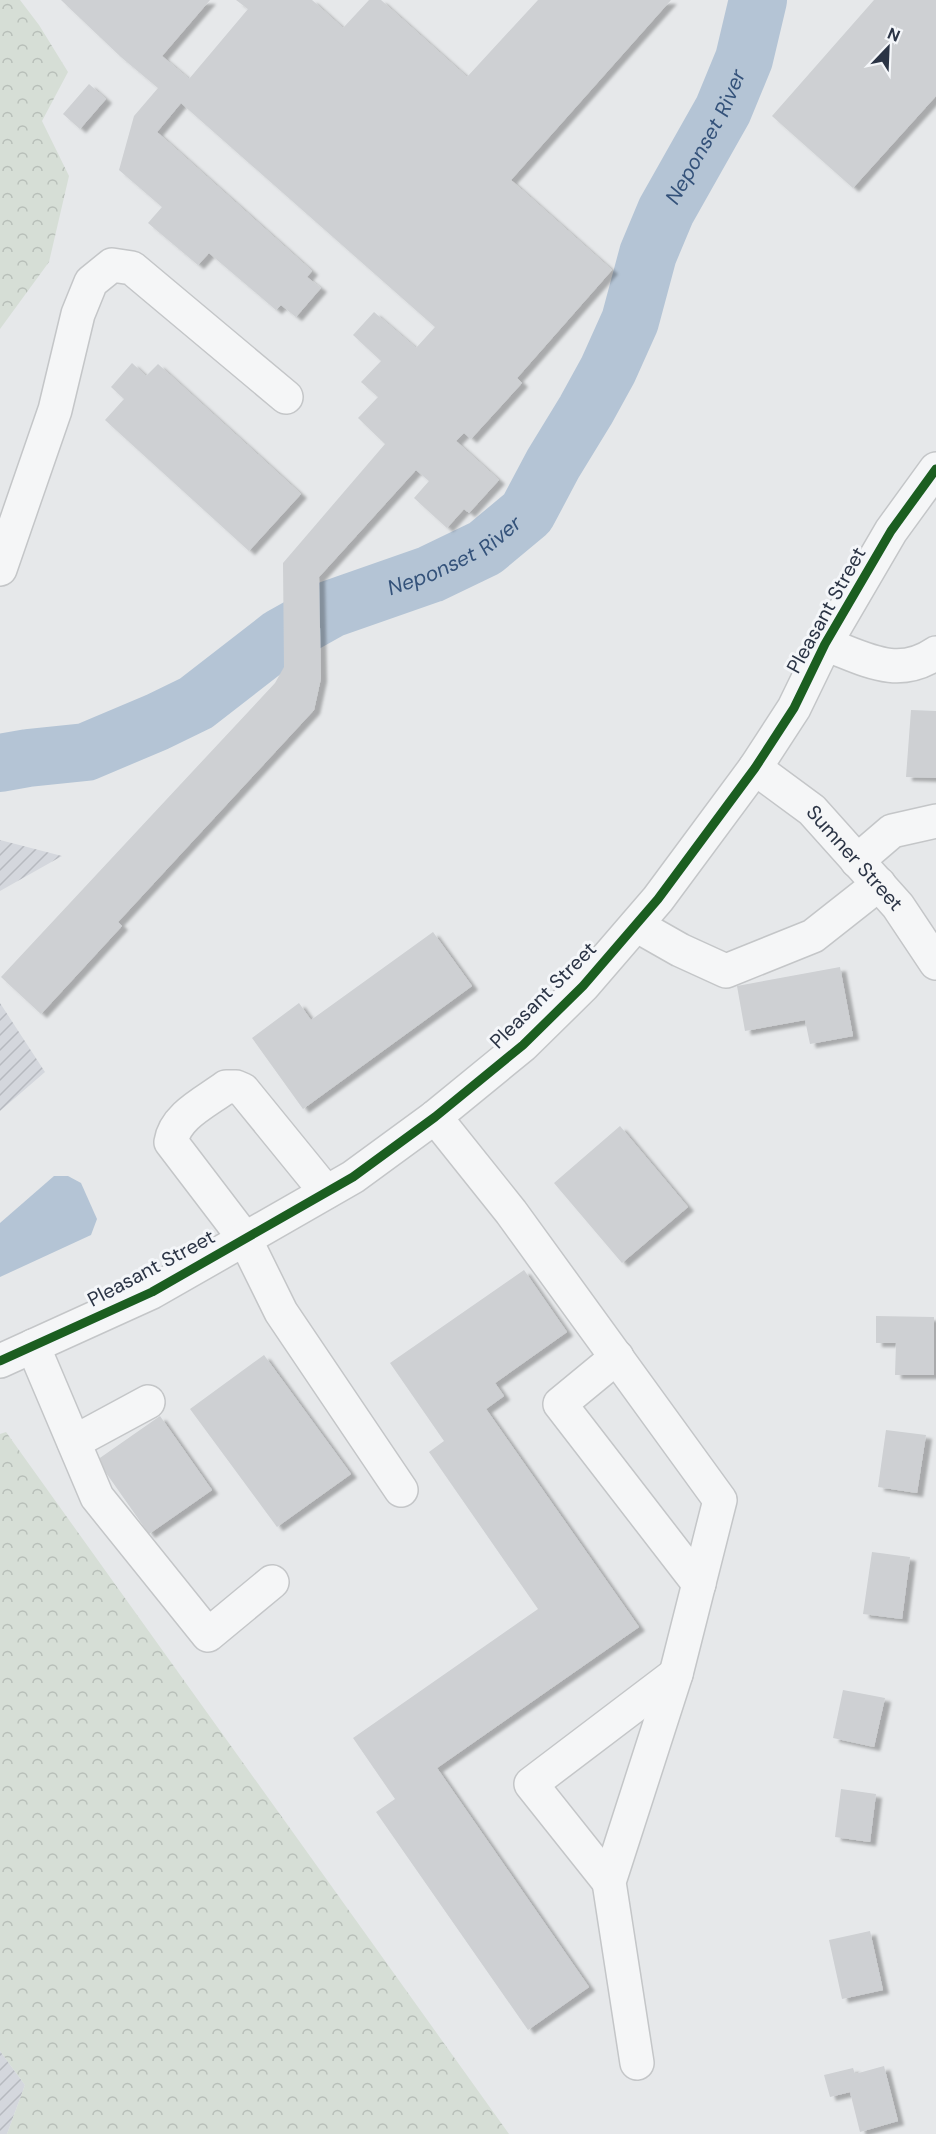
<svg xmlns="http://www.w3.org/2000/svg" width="936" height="2134" viewBox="0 0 936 2134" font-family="'DM Sans',sans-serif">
  <defs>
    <pattern id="industrial-furrows" width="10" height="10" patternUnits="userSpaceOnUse" patternTransform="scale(1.5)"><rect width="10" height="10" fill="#d4d7dd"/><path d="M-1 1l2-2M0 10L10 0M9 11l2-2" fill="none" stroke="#b6b9bf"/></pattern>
    <pattern id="forest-crowns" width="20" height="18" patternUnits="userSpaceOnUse" patternTransform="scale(1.5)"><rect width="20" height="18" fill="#d6ded6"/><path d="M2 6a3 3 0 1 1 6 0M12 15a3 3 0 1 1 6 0" fill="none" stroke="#b8bfb9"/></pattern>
    <filter id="shadow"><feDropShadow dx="6" dy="4" stdDeviation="1.5" flood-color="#0004"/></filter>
  </defs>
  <rect width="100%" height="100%" fill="#e6e8ea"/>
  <path fill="url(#industrial-furrows)" d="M0 840 62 856 0 891Z
    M0 1003 45 1072 0 1111Z
    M0 2051 25 2085 7 2134H0Z"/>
  <path fill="url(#forest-crowns)" d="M0 0H20L39 25 68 72 42 121 69 176 49 262 0 329Z
    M6 1432 509 2134H7L25 2085 0 2051V1434Z"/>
  <path fill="#b4c4d5" d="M54 1176H68L81 1183 97 1219 91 1235 0 1277V1223Z"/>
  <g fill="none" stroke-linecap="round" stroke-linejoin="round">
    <path stroke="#b4c4d5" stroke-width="58" id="s1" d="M0 763 28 758 86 752 157 722 196 703 281 637 331 609 431 574 485 548 527 513 553 464 586 410 608 370 630 321 648 254 666 211 723 110 744 59 758 0"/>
  </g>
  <path fill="#ced0d3" filter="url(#shadow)" d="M61 0H210L162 56 189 79 248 9 236 0H312L343 28 369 0H381L467 77 538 0H671L511 180 612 270 517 378 522 383 471 439 464 433 456 441 499 480 469 513 464 509 447 528 414 498 429 481 416 470 319 577 321 678 314 710 118 922 122 926 41 1014 1 977 275 683 284 667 283 563 385 444 358 418 378 397 361 382 381 361 353 335 374 312 416 348 435 327 181 103 157 132 312 271 307 277 321 288 296 317 281 305 276 310 209 253 198 265 148 223 162 207 119 170 134 116 158 88 121 57Z
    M874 0H936V96L853 188 772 116Z
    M89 84 106 99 80 129 63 114Z
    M132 363 146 376 158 364 301 494 249 551 105 420 124 399 111 387Z
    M911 710 936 711V778L906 777Z
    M433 932 472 986 303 1109 252 1038 299 1003 311 1020Z
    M840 967 853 1036 810 1044 805 1020 745 1031 737 986Z
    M620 1126 688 1207 622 1263 554 1183Z
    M524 1270 567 1332 495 1383 504 1396 486 1409 639 1627 437 1768 589 1987 528 2030 376 1812 395 1799 353 1738 538 1609 429 1452 444 1441 390 1363Z
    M876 1316 934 1317V1375H895L896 1343H876Z
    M264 1355 351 1474 277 1527 190 1409Z
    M160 1416 212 1490 149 1534 97 1460Z
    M886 1430 926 1435 917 1493 878 1487Z
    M872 1552 910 1557 902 1619 863 1614Z
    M843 1690 885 1698 874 1747 833 1738Z
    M841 1789 876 1794 870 1842 835 1837Z
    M870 1931 883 1990 842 1999 829 1940Z
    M884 2066 898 2121 860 2132 850 2092 830 2097 824 2075 853 2068 855 2074Z"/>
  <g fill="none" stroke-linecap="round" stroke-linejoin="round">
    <g stroke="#c4c6c8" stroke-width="36">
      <g id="minor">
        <path d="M0 569 55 410 78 314 91 282 112 265 132 268 286 397"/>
        <path d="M825 644C864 658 897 680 936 653"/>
        <path id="s2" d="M755 768 812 810 898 906 936 963"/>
        <path d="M857 861 892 831 936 821"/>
        <path d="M636 925 680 950 726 971 813 936 879 884"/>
        <path d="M435 1117 511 1212 720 1500 676 1674 609 1882 637 2063"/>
        <path d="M326 1192 243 1090 236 1087H226C206 1102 175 1116 171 1142L245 1239 281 1312 401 1490"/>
        <path d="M33 1346 97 1497 208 1635 272 1582"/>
        <path d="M617 1357 560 1404 699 1584"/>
        <path d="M0 1361 152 1292 353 1177 435 1117 523 1045 583 986 658 899 755 768 794 708 825 644 891 531 936 469"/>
        <path d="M74 1442 148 1402"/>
        <path d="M609 1882 531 1784 676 1674"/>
      </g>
    </g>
    <use href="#minor" stroke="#f5f6f7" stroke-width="33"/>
    <g stroke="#f4f6f9" stroke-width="13">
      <path id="cycleway" d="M0 1361 152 1292 353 1177 435 1117 523 1045 583 986 658 899 755 768 794 708 825 644 891 531 936 469"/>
    </g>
    <use href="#cycleway" stroke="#1b5e20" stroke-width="9"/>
  </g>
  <g text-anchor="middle" stroke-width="6" stroke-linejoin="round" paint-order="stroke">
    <g font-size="20" fill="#2b3445" stroke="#f4f6f9">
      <text transform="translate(826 610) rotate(-61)" y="7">Pleasant Street</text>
      <text dy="7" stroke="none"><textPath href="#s2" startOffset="135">Sumner Street</textPath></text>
      <text transform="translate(543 995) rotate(-45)" y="7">Pleasant Street</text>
      <text transform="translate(151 1268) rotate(-28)" y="7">Pleasant Street</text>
    </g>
    <g font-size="21" font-style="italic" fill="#34527a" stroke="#f4f6f9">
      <text dy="7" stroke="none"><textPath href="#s1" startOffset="1011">Neponset River</textPath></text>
      <text dy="7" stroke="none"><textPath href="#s1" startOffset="507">Neponset River</textPath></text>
    </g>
  </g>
  <g transform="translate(888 48) rotate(23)" stroke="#f4f6f9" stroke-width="4.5" paint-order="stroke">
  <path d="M0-4.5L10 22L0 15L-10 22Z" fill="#2b3445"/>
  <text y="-9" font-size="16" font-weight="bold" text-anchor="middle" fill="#2b3445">N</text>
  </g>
</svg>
